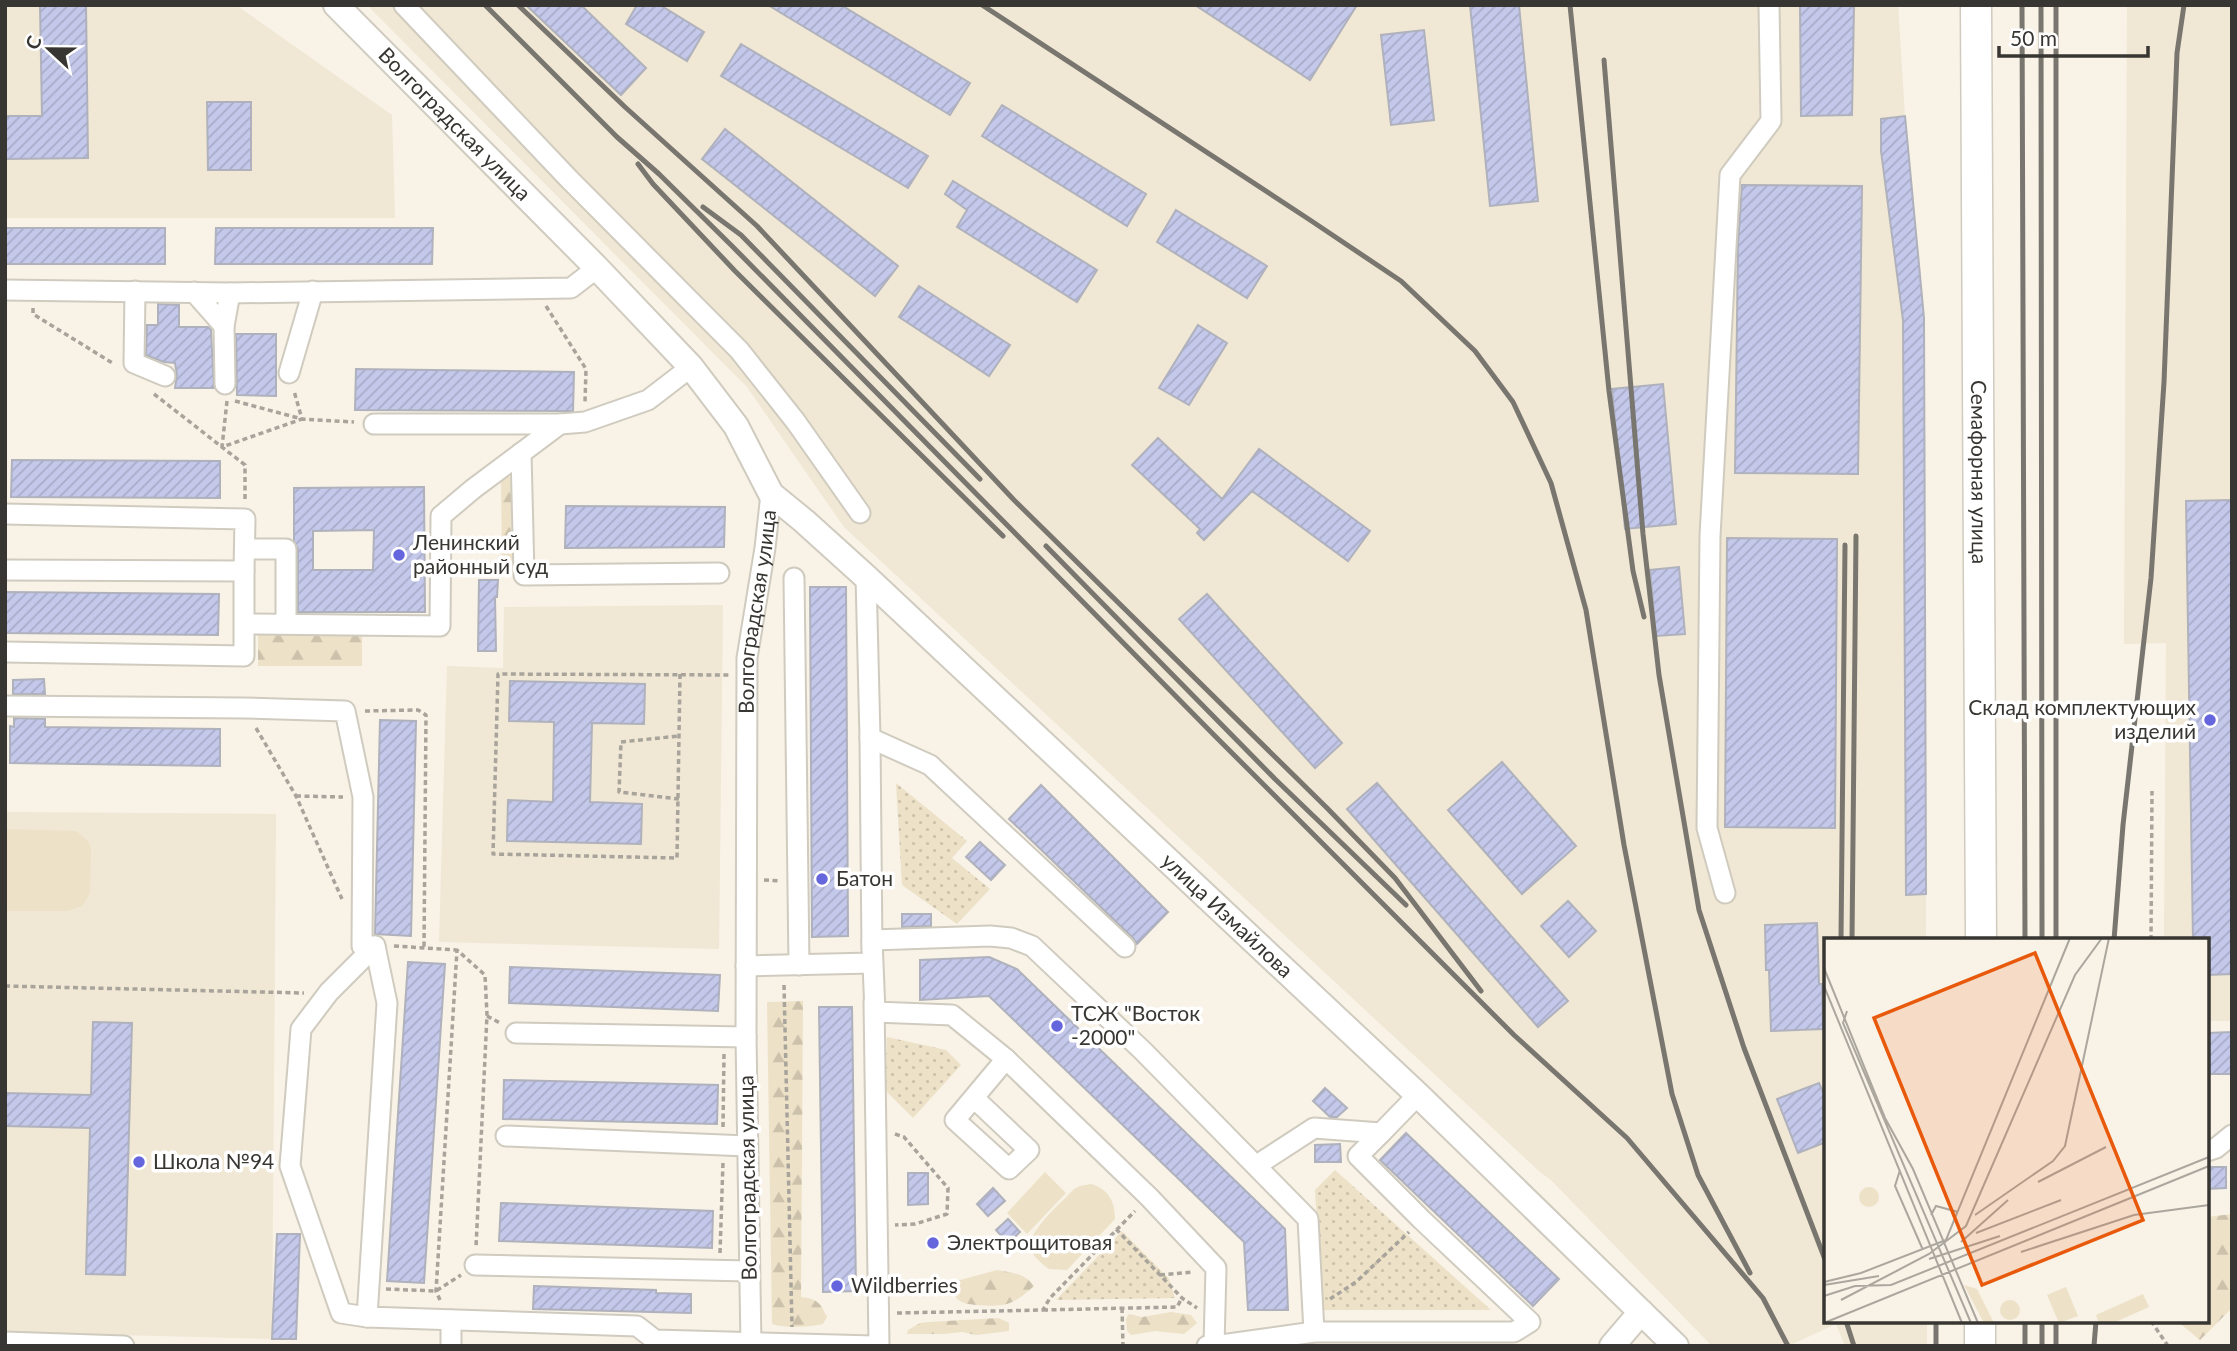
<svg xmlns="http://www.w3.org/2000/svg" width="2237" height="1351" viewBox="0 0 2237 1351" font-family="Lato,sans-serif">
  <defs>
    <pattern id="grass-dots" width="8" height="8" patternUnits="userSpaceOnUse" patternTransform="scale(1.75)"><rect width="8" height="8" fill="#ede1c7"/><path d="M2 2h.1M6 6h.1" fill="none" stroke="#ccc2ab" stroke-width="1.8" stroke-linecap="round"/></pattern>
    <pattern id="forest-firs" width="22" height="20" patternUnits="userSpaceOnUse" patternTransform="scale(1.75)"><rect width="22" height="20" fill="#ede1c7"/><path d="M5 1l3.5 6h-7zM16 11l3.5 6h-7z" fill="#ccc2ab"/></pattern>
    <pattern id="building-hatch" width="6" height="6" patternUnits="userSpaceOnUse" patternTransform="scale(1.75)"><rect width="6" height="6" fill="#c4c8ea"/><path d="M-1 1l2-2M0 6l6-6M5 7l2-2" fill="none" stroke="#a9acc9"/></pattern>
  </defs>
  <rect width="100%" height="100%" fill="#f8f2e7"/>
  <path fill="#f0e7d4" d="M5 5H236L392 115 395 218H5Z
    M367 5H1898L1905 116 1924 318 1926 940H1826V1321H1927V1346H1845L1836 1324 1788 1346H1712L1551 1180 1540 1172 844 527 747 387Z
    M2127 5H2232V1021H2207V940H2164L2166 643 2124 644Z
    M723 605 719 949 439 942 447 666 503 668 504 607Z
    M5 812 276 814 272 1339 5 1332Z"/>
  <path fill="url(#grass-dots)" d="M896 783 967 841 952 858 990 889 957 924 902 885Z
    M887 1037 946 1050 961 1065 913 1118 885 1090Z
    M1335 1170 1491 1310H1323L1315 1190Z
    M1122 1231 1169 1279 1175 1298 1056 1300Z"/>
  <path fill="url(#forest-firs)" d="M508 476 511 479 512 561H502L501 481Z
    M258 632 362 633V666H258Z
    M803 1001 801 1297C817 1299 820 1302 827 1317L823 1324C806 1327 789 1329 772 1324L767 1002Z
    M2232 1214V1308L2200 1340 2177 1321H2207V1217Z
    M997 1270C1012 1273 1025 1273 1034 1286 1012 1306 1005 1307 977 1305 968 1304 963 1304 956 1298V1287L953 1282Z
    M1171 1312 1191 1315 1197 1323 1184 1334 1155 1331 1131 1335 1127 1331 1126 1319 1129 1314 1142 1317Z
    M999 1318 1009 1323V1331L976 1335 962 1332 943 1334H907L908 1330 920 1323 929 1322Z"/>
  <path fill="#ede1c7" d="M5 829 76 831 88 841 91 848 90 893 82 906 68 911H5Z
    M1045 1172 1066 1193 1027 1234 1007 1213Z
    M1091 1184C1108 1189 1115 1201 1115 1219L1067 1270 1049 1269C1042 1264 1032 1256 1030 1247 1028 1231 1063 1201 1074 1189L1080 1186Z"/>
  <path fill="url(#building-hatch)" stroke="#afb1bc" stroke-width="2" fill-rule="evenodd" d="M40 5H86L88 158 5 159V116H42Z
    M526 5H581L646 68 621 95Z
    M637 5H660L704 32 687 61 626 24Z
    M768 5H841L970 83 950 115Z
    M1195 5H1357L1310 80Z
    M1470 5H1519L1538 201 1490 206Z
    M1800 5H1854L1852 115 1801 116Z
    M1424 30 1434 120 1391 125 1381 35Z
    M741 44 928 156 908 188 721 76Z
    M207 102H251V170H208Z
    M1002 105 1146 194 1127 226 982 136Z
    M1905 116 1924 318 1926 894 1906 895 1903 320 1881 151V119Z
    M725 129 898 266 875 296 702 159Z
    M953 181 1097 270 1077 302 957 227 967 210 945 194Z
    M1742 185 1862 186 1858 474 1735 473 1738 244Z
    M1176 210 1267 266 1247 298 1157 242Z
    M5 228H165V264H5Z
    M216 228H433L432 264H215Z
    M919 286 1010 345 989 376 899 317Z
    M158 304 179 305V327H208L211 330 214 388H175L177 375 175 363 164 362 146 355 147 325H158Z
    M1198 325 1227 343 1189 405 1159 388Z
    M236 334H276V396L237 395Z
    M356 369 574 372 573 411 355 410Z
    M1663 384 1676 524 1625 529 1612 389Z
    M1158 438 1222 499 1259 449 1370 531 1348 561 1252 491 1204 540 1197 533 1200 529 1132 465Z
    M12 460 220 461V498L11 497Z
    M424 487 425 612H298V549L294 541V488ZM374 530 373 570H313V531Z
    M2232 500V974L2207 975V940H2193L2186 501Z
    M566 506 725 507 724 547 565 548Z
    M1727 538 1837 539 1835 828 1725 827Z
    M1679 567 1685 634 1656 636 1650 570Z
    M479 580H498L497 597H495L496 651H478Z
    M810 587H846L848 936 812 937Z
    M5 592 219 594 218 635 5 633Z
    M1207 594 1342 743 1315 768 1179 619Z
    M44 679 45 694H13V680Z
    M510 681 645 684 644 724 592 723 590 802 642 804 641 844 507 841 508 800 553 802 554 722 509 721Z
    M14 718 45 719V727L220 729V766L10 763V726L14 727Z
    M380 720 416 721 411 936 375 934Z
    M1502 762 1576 846 1522 894 1448 810Z
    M1377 783 1568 1001 1538 1027 1347 809Z
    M1041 785 1168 912 1137 944 1133 938 1009 819Z
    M980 842 1005 865 991 880 966 857Z
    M1568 901 1596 931 1569 957 1541 926Z
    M902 914H931V926L902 927Z
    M1817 923 1819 984H1822L1823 1029 1771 1031 1769 970H1766L1765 925Z
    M989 957 1017 969 1285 1229 1288 1310H1248L1244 1242 989 996 920 1000V960Z
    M408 962 445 964 424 1283 387 1281Z
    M510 967 720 975 718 1011 509 1003Z
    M819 1007H852L856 1291 823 1292Z
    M93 1022 132 1023 125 1275 86 1274 90 1128 5 1126V1093L91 1095Z
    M2232 1032V1074H2207V1033Z
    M504 1080 718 1085 717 1124 503 1119Z
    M1819 1083 1826 1099V1142L1798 1153 1777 1099Z
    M1325 1088 1347 1108 1337 1117H1330L1313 1101Z
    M1406 1133 1559 1279 1533 1306 1380 1160Z
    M1340 1144 1341 1162H1315V1145Z
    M2207 1167H2226V1188L2207 1189Z
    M908 1173H928V1204L908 1205Z
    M993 1188 1005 1201 988 1216 977 1204Z
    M501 1203 713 1211 712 1248 499 1241Z
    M1008 1219 1020 1232 1008 1243 996 1230Z
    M277 1234H300L296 1339H272Z
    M534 1286 656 1290V1293L691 1294V1313L533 1309Z"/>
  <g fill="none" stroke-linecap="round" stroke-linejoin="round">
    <g stroke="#d0cbbf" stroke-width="23">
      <g id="minor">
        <path d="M404 5 569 179 739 350 796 422 860 513"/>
        <path d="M5 290 230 293 571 288 597 268"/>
        <path d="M135 291 134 363 165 376"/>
        <path d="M194 292 224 326 230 293"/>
        <path d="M224 326 225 384"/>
        <path d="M289 373 313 291"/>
        <path d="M374 424H560L585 422 648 400 691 367"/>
        <path d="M521 453 524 575 719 573"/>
        <path d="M5 514 245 519 244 571 5 570"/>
        <path d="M245 549H286V623"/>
        <path d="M866 577 870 738 872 951"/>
        <path d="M794 578 799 965"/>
        <path d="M245 624 440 626 441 516 473 489 560 424"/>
        <path d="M5 652 244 656V571"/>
        <path d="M5 706 244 708 345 711 363 797 362 946H375L387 1003 367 1317 637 1326 655 1340 874 1346"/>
        <path d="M870 738 930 765 1125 947"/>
        <path d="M1725 893 1707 828 1710 536 1730 175 1771 121 1769 5"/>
        <path d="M746 966 872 963"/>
        <path d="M874 1002 879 1346"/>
        <path d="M516 1033 746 1037"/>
        <path d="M975 1099 1029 1150 1009 1169 955 1120 1006 1059"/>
        <path d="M506 1136 747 1146"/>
        <path d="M2207 1151 2216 1148 2232 1135"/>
        <path d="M1257 1165 1314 1128 1381 1133 1418 1095"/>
        <path d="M475 1265 749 1271"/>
        <path d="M367 1317 341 1313 290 1166 301 1029 329 992 375 946"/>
        <path d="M1314 1332H1514L1530 1322 1422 1220 1358 1156 1381 1133"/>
        <path d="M5 1342 124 1346"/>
        <path d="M451 1346V1320"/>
        <path id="s1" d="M751 1346 746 1037 747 658 765 548 771 494"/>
        <path d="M1207 1346H1214L1216 1268 1149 1197 1006 1059 952 1015 875 1012 872 940 990 936 1011 938 1032 946 1143 1051 1308 1219 1314 1332 1214 1346"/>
      </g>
    </g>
    <g stroke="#d0cbbf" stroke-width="28">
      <g id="major">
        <path id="s2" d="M336 5 597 268 691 367 736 426 771 494 804 521 866 577 1418 1095 1676 1346"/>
        <path d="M1612 1346 1641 1312"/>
      </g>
    </g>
    <g stroke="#d0cbbf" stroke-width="33">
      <g id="highway">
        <path id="s3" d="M1976 5 1981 940"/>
        <path d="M1980 1346V1321"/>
      </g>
    </g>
    <path stroke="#a8a49c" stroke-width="3.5" stroke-dasharray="5 3.5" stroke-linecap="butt" d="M546 306 586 369 585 402
      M33 308V314L114 364
      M154 394 245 465V499
      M227 401 222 447 302 419 294 391
      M235 401 302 419 354 422
      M680 674 677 858 493 854 498 674 729 675
      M365 711 418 710 426 715 424 947
      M256 728 296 796 342 899
      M296 796 343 797
      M679 799 619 792 621 742 679 736
      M764 880 780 881
      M2151 940 2152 791
      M394 946 456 950
      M784 985 792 1327
      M5 986 304 993
      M487 1016 502 1024
      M723 1127 724 1054
      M895 1134 904 1137 948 1188 947 1214 915 1224 895 1225
      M1116 1229 1182 1298 1197 1308
      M720 1253 723 1162
      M1160 1275 1193 1272
      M386 1289 436 1291 461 1275
      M1330 1299 1356 1282 1409 1232
      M440 1300 436 1291 457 950 485 975 487 1015 476 1247
      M1122 1308 1123 1346
      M1043 1310 1177 1307 1182 1298
      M897 1313 1043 1310 1050 1298 1135 1211
      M2151 1321 2168 1346"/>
    <use href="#minor" stroke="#fff" stroke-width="19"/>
    <use href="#major" stroke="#fff" stroke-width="24"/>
    <use href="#highway" stroke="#fff" stroke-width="30"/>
    <path stroke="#797670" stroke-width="5" d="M485 5 617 137 659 174 732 246 1214 735 1514 1035 1627 1138 1763 1298 1788 1346
      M518 5 625 107 757 226 1014 500 1327 808 1395 878 1481 991
      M982 5 1310 220 1401 281 1475 351 1513 402 1551 483 1586 610 1624 845 1672 1094 1698 1175 1750 1273
      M1570 5 1609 391 1633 571 1644 617
      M2022 5 2025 940
      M2041 5 2042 940
      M1604 60 1643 534 1659 675 1699 910 1744 1048 1826 1262
      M638 164 653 184 735 271 1003 536
      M703 207 741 235 980 479
      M1046 546 1275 779 1406 905
      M1841 940 1845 545
      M1852 940 1856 536
      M2056 940V5
      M2114 940 2123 825 2151 578 2164 382 2177 53 2184 5
      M1846 1321 1854 1346
      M1936 1321V1346
      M2042 1321V1346
      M2025 1346V1321
      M2056 1346V1321
      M2094 1346 2096 1321"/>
  </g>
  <g fill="#6565de" stroke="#fff" stroke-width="2.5">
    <circle cx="399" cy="555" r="7"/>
    <circle cx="2210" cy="720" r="7"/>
    <circle cx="822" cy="879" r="7"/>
    <circle cx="1057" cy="1026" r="7"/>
    <circle cx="139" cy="1162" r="7"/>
    <circle cx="933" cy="1243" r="7"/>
    <circle cx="837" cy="1286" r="7"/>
  </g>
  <g text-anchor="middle" stroke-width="7" stroke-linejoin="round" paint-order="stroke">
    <g font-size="21" fill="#383632" stroke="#fff">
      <text dy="7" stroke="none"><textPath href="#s2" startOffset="168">Волгоградская улица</textPath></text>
      <text dy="7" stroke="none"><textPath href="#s3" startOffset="467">Семафорная улица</textPath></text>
      <text dy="7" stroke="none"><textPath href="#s1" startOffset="735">Волгоградская улица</textPath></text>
      <text dy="7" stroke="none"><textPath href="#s2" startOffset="1279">улица Измайлова</textPath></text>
      <text transform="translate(748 1178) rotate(-91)" y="7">Волгоградская улица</text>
    </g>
    <g font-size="21" fill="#383632" stroke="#fff" text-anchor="start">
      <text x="413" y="550">Ленинский<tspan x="413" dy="24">районный суд</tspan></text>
      <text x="2196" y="715" text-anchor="end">Склад комплектующих<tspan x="2196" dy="24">изделий</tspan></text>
      <text x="836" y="886">Батон</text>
      <text x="1071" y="1021">ТСЖ "Восток<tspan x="1071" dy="24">-2000"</tspan></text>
      <text x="153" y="1169">Школа №94</text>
      <text x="947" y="1250">Электрощитовая</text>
      <text x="851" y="1293">Wildberries</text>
    </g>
  </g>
  <g transform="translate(1824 938)">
    <rect width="385" height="385" fill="#f8f2e7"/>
    <path d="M35 259a10 10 0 1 1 20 0a10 10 0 1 1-20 0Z" fill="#ede1c7"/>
    <path d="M140 347 153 351 170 385H160ZM242 349 254 378 235 385 223 357ZM319 356 325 369 289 385H275L272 377ZM176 372a10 10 0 1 1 20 0a10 10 0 1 1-20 0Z" fill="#ede1c7"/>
    <path fill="none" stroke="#aba79f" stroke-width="2" d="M0 30 61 180 89 231 154 385M0 48 138 385M23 73 19 85 147 385M76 232 71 248 99 312M214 244 282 209M107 277 112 268 134 274M151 277 229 223 241 208 285 0M152 295 237 262M137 304 184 262M197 314 310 277 385 267M105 321 176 298M0 344 37 335 122 302 246 0M0 347 55 338M0 358 31 348 67 347 385 219M17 362 105 316 142 288 251 37 278 0M0 385 385 228"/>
    <path fill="#e8590c" fill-opacity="0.15" stroke="#e8590c" stroke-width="3.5" d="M211 15 319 282 158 347 50 80Z"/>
    <rect width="385" height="385" fill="none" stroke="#383632" stroke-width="3.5"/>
  </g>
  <rect width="2237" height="1351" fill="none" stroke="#383632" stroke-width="14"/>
  <g transform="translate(49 49) rotate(292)" stroke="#ffffff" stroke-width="5" paint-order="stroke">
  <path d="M0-5L12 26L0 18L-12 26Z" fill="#383632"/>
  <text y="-10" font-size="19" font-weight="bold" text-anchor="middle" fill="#383632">С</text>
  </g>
  <path d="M1999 46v10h149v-10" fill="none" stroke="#383632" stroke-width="3.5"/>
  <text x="2010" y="46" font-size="21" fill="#383632" stroke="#ffffff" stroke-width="5" paint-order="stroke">50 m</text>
</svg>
